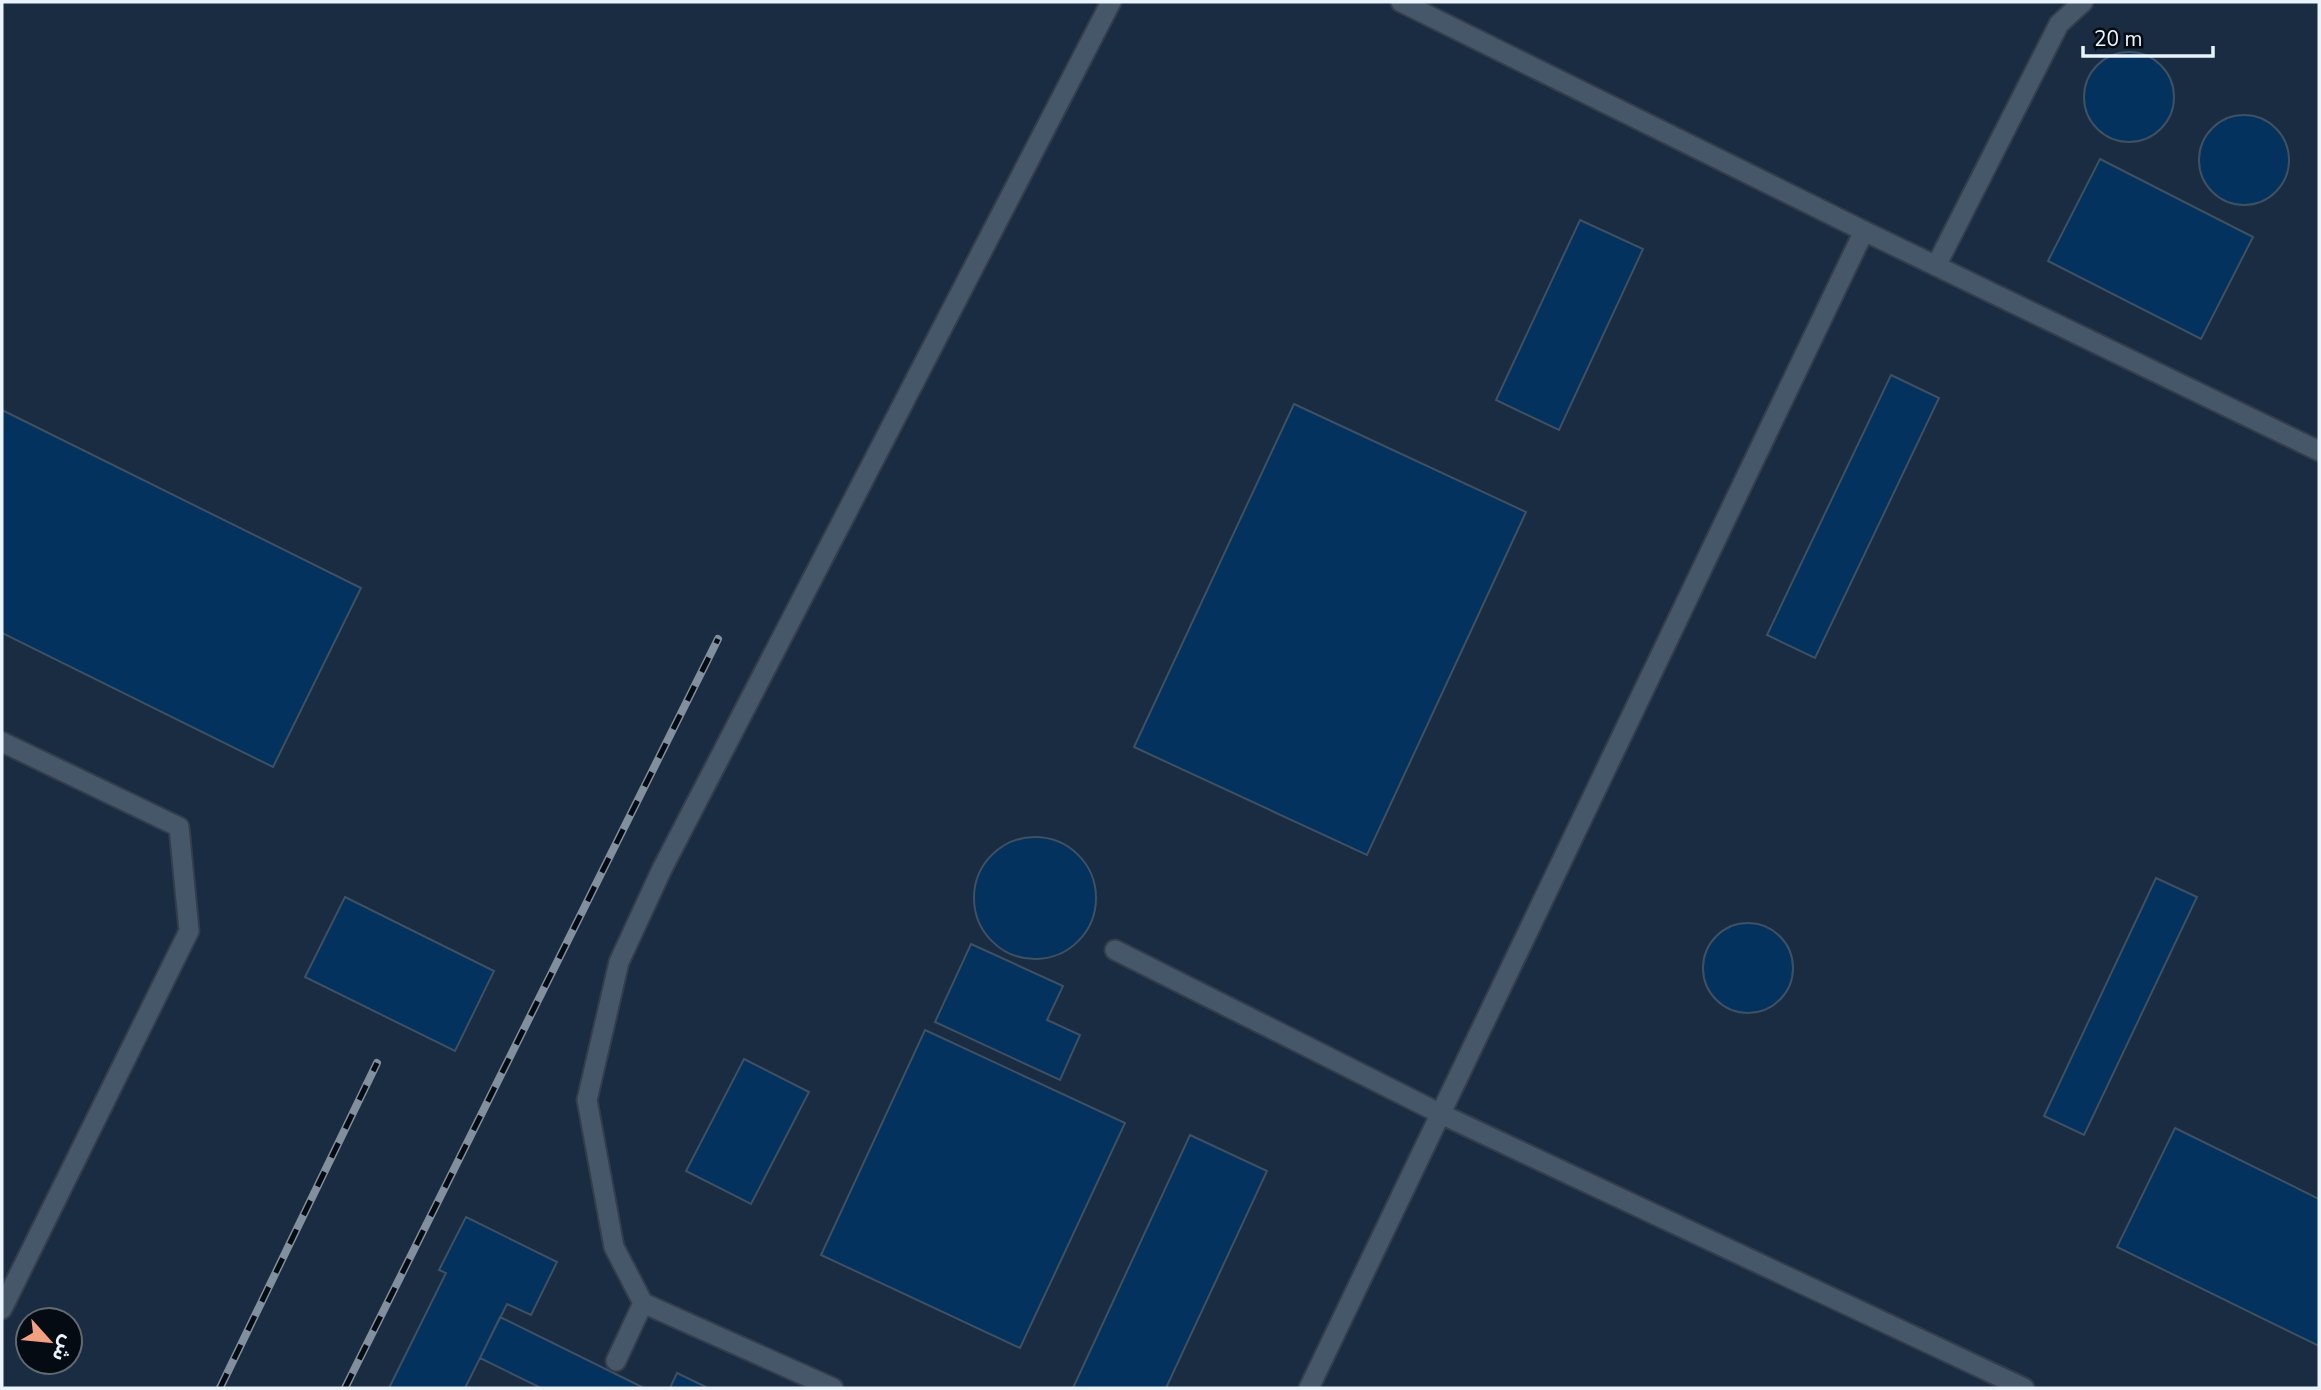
<svg xmlns="http://www.w3.org/2000/svg" width="2321" height="1390" viewBox="0 0 2321 1390" font-family="'Nunito Sans','Noto Sans Arabic',sans-serif">
  <rect width="100%" height="100%" fill="#122132"/>
  <path fill="#192c42" fill-rule="evenodd" d="M2 2H2319V1388H2ZM28 1320H70V1362H28Z"/>
  <path fill="#02325d" stroke="#3f5062" stroke-width="2" d="M2084 97a45 45 0 1 1 90 0a45 45 0 1 1-90 0Z
    M2199 160a45 45 0 1 1 90 0a45 45 0 1 1-90 0Z
    M2100 159 2253 237 2201 339 2048 261Z
    M1580 220 1643 249 1559 430 1496 400Z
    M1891 375 1939 398 1815 658 1767 635Z
    M1294 404 1526 512 1367 855 1134 747Z
    M2 410 361 588 273 767 2 633Z
    M974 898a61 61 0 1 1 122 0a61 61 0 1 1-122 0Z
    M2156 878 2197 897 2084 1135 2044 1116Z
    M345 897 494 971 455 1051 305 977Z
    M1703 968a45 45 0 1 1 90 0a45 45 0 1 1-90 0Z
    M971 944 1063 986 1047 1020 1080 1035 1060 1080 935 1022Z
    M925 1030 1125 1123 1020 1348 821 1255Z
    M744 1059 809 1092 751 1204 686 1171Z
    M2175 1128 2319 1199V1346L2117 1247Z
    M1190 1135 1267 1171 1166 1388H1073Z
    M466 1217 557 1262 531 1315 507 1304 465 1388H389L446 1273 439 1270Z
    M500 1317 644 1388H541L480 1358Z
    M677 1373 708 1388H670Z"/>
  <g fill="none" stroke-linecap="round" stroke-linejoin="round">
    <g stroke="#343d4c" stroke-width="23">
      <path id="service" d="M1401 2 1864 231 2319 451
        M1936 266 2059 24 2083 2
        M2 742 179 827 189 931 2 1309
        M1115 950 1441 1114 2024 1388
        M616 1361 643 1303
        M833 1388 643 1303 614 1247 587 1100 619 962 662 869 1111 2
        M1309 1388 1864 231"/>
    </g>
    <use href="#service" stroke="#465769" stroke-width="19"/>
    <g stroke="#828f9c" stroke-width="8">
      <path id="rail" d="M220 1388 377 1063
        M345 1388 718 639"/>
    </g>
    <use href="#rail" stroke="#050b12" stroke-width="5" stroke-dasharray="16" stroke-linecap="butt"/>
  </g>
  <rect width="2321" height="1390" fill="none" stroke="#e9f4ff" stroke-width="7"/>
  <g transform="translate(49 1341) rotate(117)"><circle r="33" fill="#050b12" stroke="#606871" stroke-width="2"/>
  <path d="M0-5L12 26L0 18L-12 26Z" fill="#f39f82"/>
  <text y="-10" font-size="19" font-weight="bold" text-anchor="middle" fill="#e9f4ff">ش</text>
  </g>
  <path d="M2083 46v10h130v-10" fill="none" stroke="#e9f4ff" stroke-width="3.5"/>
  <text x="2094" y="46" font-size="21" fill="#e9f4ff" stroke="#050b12" stroke-width="5" paint-order="stroke">20 m</text>
</svg>
